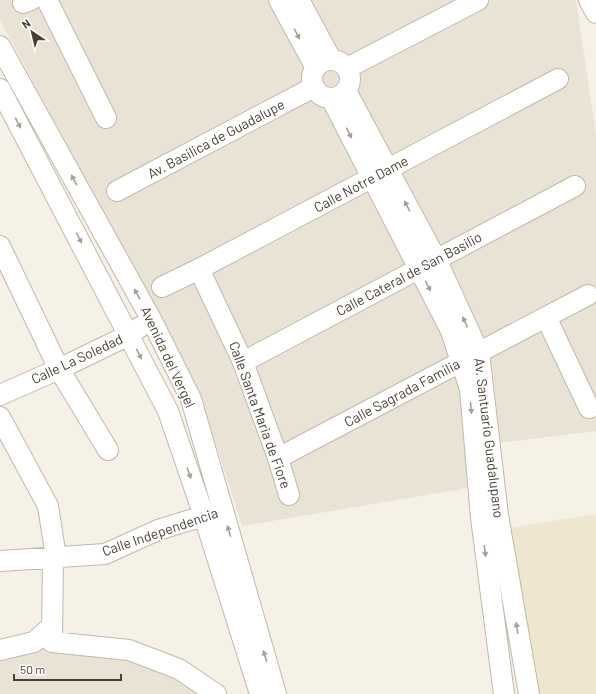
<svg xmlns="http://www.w3.org/2000/svg" width="596" height="694" viewBox="0 0 596 694" font-family="Barlow,sans-serif">
  <rect width="100%" height="100%" fill="#f5f1e7"/>
  <path fill="#e9e3d5" d="M0 0H576L596 135V431L497 443 504 482 242 526 199 391 0 20Z
    M34 642 134 652 215 694H0V650Z"/>
  <path fill="#efe6d0" d="M596 514V694H535L510 528Z"/>
  <g fill="none" stroke-linecap="round" stroke-linejoin="round">
    <g stroke="#c1b9a9" stroke-width="22">
      <path id="minor" d="M47 0 106 118
        M279 0 316 68
        M299 0 331 59
        M589 0 596 13
        M23 3 31 0
        M0 46 151 319 191 399 276 694
        M312 79a19 19 0 1 1 38 0a19 19 0 1 1-38 0Z
        M347 68 478 0
        M0 89 168 411 204 516 260 694
        M346 91 436 259 479 353 498 515 529 694
        M331 98 451 331 470 389 481 518 504 694
        M117 191 314 87
        M0 246 59 369 108 450
        M199 269 243 362 278 458 289 495
        M162 287 199 269 558 79
        M546 317 589 408
        M243 362 575 186
        M0 395 59 369 129 335 140 327
        M0 417 48 506 56 557
        M278 458 588 295
        M53 557 52 642 129 650 179 669 216 694
        M0 561 105 554 158 530 216 512
        M0 650 34 642 51 627"/>
    </g>
    <use href="#minor" stroke="#fff" stroke-width="20"/>
  </g>
  <defs><path id="oneway-solid" d="M-6-.8H1V-3.2L6.5 0L1 3.2V.8H-6Z"/></defs>
  <g fill="#a4a09a">
    <use href="#oneway-solid" transform="translate(297 34) rotate(62)"/>
    <use href="#oneway-solid" transform="translate(18 123) rotate(62)"/>
    <use href="#oneway-solid" transform="translate(349 133) rotate(63)"/>
    <use href="#oneway-solid" transform="translate(74 180) rotate(-119)"/>
    <use href="#oneway-solid" transform="translate(407 206) rotate(-118)"/>
    <use href="#oneway-solid" transform="translate(79 238) rotate(62)"/>
    <use href="#oneway-solid" transform="translate(428 286) rotate(63)"/>
    <use href="#oneway-solid" transform="translate(137 294) rotate(-119)"/>
    <use href="#oneway-solid" transform="translate(465 322) rotate(-115)"/>
    <use href="#oneway-solid" transform="translate(139 354) rotate(63)"/>
    <use href="#oneway-solid" transform="translate(471 408) rotate(85)"/>
    <use href="#oneway-solid" transform="translate(189 473) rotate(71)"/>
    <use href="#oneway-solid" transform="translate(229 531) rotate(-106)"/>
    <use href="#oneway-solid" transform="translate(485 551) rotate(82)"/>
    <use href="#oneway-solid" transform="translate(517 628) rotate(-99)"/>
    <use href="#oneway-solid" transform="translate(265 656) rotate(-106)"/>
  </g>
  <g text-anchor="middle" stroke-width="3.5" stroke-linejoin="round" paint-order="stroke">
    <g font-size="14" fill="#494135" stroke="#fff">
      <text transform="translate(216 139) rotate(-28)" y="5">Av. Basilica de Guadalupe</text>
      <text transform="translate(361 184) rotate(-28)" y="5">Calle Notre Dame</text>
      <text transform="translate(409 274) rotate(-28)" y="5">Calle Cateral de San Basilio</text>
      <text transform="translate(168 357) rotate(65)" y="5">Avenida del Vergel</text>
      <text transform="translate(77 359) rotate(-25)" y="5">Calle La Soledad</text>
      <text transform="translate(402 393) rotate(-28)" y="5">Calle Sagrada Familia</text>
      <text transform="translate(260 415) rotate(70)" y="5">Calle Santa Maria de Fiore</text>
      <text transform="translate(489 438) rotate(83)" y="5">Av. Santuario Guadalupano</text>
      <text transform="translate(160 532) rotate(-19)" y="5">Calle Independencia</text>
    </g>
  </g>
  <g transform="translate(32 32) rotate(325)" stroke="#ffffff" stroke-width="3" paint-order="stroke">
  <path d="M0-3L7 15L0 10L-7 15Z" fill="#494135"/>
  <text y="-6" font-size="11" font-weight="bold" text-anchor="middle" fill="#494135">N</text>
  </g>
  <path d="M14 674v6h107v-6" fill="none" stroke="#494135" stroke-width="2"/>
  <text x="20" y="674" font-size="12" fill="#494135" stroke="#ffffff" stroke-width="3" paint-order="stroke">50 m</text>
</svg>
